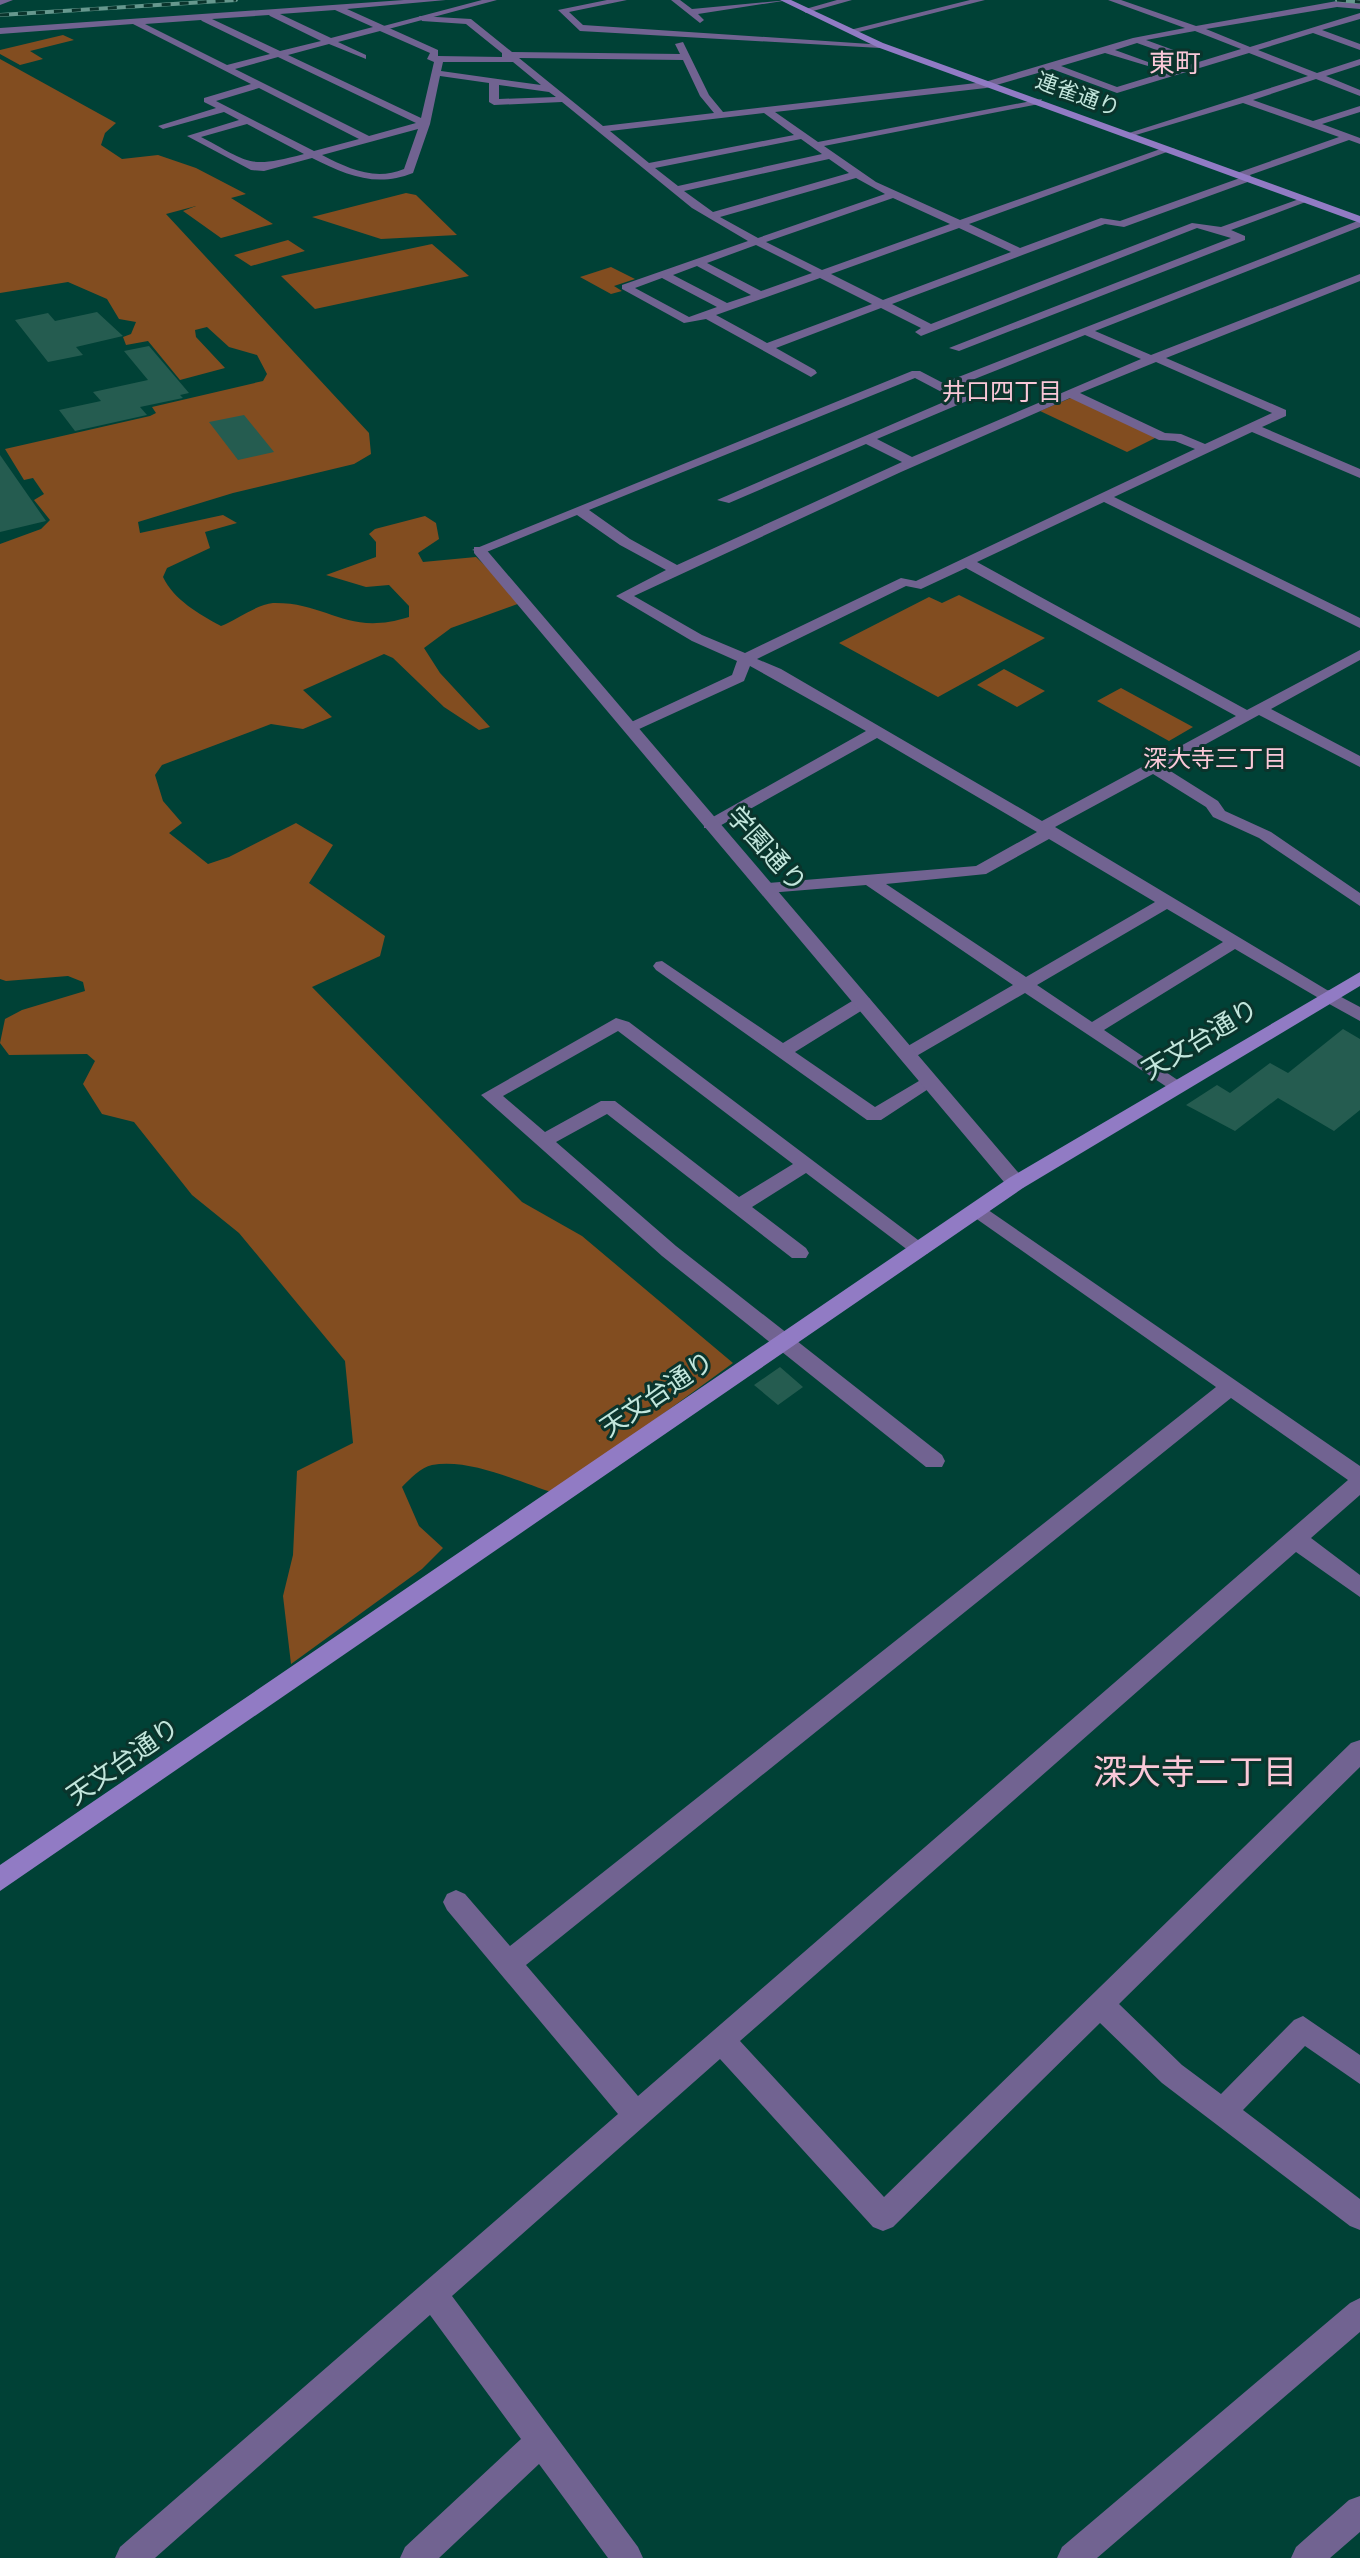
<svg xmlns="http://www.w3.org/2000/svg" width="1360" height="2558" viewBox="0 0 1360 2558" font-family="'Playfair Display','Noto Sans JP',serif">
  <rect width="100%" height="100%" fill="#004136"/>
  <path fill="#824d20" d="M63 35 74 40 30 51 43 59 20 65 0 54V50Z
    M0 59 116 123 105 133 101 145 122 159 158 155 196 168 246 194 231 198 273 224 221 238 183 211 196 206 166 214 369 433 371 454 354 464 233 493 138 522 140 533 223 515 237 523 205 532 210 548 167 568 163 577C174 600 199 614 221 626 236 620 258 604 273 603 329 602 346 637 409 617V606L389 585 366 587 326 575 376 557V542L369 534 375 529 425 516 436 523 439 539 418 553 423 562 476 557 523 602 451 628 424 648 440 673 490 727 479 730 444 707 393 658 384 654 303 690 332 717 303 729 271 724 162 765 155 775 163 801 182 823 169 833 208 864 229 857 296 823 333 845 309 883 385 936 380 956 312 987 522 1202 582 1236 733 1363 554 1493C519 1482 470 1458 432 1465 421 1467 410 1479 402 1487L419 1526 443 1548 422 1569 291 1664 283 1596 293 1555 297 1471 353 1443 345 1361 239 1233 192 1195 134 1122 102 1114 83 1084 95 1061 87 1054 9 1055 0 1043 5 1019 22 1010 85 991 83 982 68 976 6 981 0 979V544L41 529 50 520 34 500 44 494 33 478 24 480 5 449 150 416 156 413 152 407 263 381 267 374 257 355 229 347 207 327 195 330 196 337 225 368 180 380 148 341 126 345 123 337 131 334 136 322 119 319 107 299 68 282 0 293Z
    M406 193 416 195 457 235 381 239 312 217Z
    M288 240 305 251 251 266 234 255Z
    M432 244 469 276 315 309 281 276Z
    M611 267 635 279 614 286 622 291 611 294 580 277Z
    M1073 397 1161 435 1127 452 1040 411Z
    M959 595 1045 638 938 697 839 643 929 597 942 603Z
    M1004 669 1045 691 1017 707 977 685Z
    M1121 688 1193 727 1169 741 1097 701Z"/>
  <path fill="#255c50" d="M97 312 123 336 76 347 83 355 48 362 15 320 48 313 55 321Z
    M149 346 189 393 180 395 183 398 140 407 147 415 75 431 59 410 101 401 93 392 148 380 124 351Z
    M244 415 274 452 238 460 209 422Z
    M0 455 46 521 0 532Z
    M1343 1029 1360 1039V1110L1334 1131 1278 1098 1235 1131 1186 1105 1217 1085 1230 1093 1270 1063 1288 1073Z
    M780 1367 803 1387 778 1405 754 1385Z"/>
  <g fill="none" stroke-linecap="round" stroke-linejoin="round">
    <path fill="#716391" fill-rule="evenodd" d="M0 0H13L0 5Z
      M404 0H446L347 9 438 50V56L502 57V53L466 24 422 21 419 16 471 19 512 52 680 54 675 44 683 42 709 95 723 112 985 82 1133 38 1185 28 1108 0H1121L1196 26 1337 1 1360 3V9L1337 7 1206 29 1250 47 1360 13V19L1322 30 1360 44V50L1313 33 1258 50 1317 73 1360 59V65L1326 76 1360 90V96L1316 79 1253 100 1313 121 1360 106V112L1322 124 1360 138V144L1349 140 1250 175 1253 180 1124 227 1105 224 892 304 931 324 1192 223 1221 227 1302 198 1311 200 1231 230 1245 236V240L959 351 949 348 1231 238 1197 228 921 336 915 332 921 328 881 308 776 348 815 370 817 373 811 377 706 319 684 323 622 289V285L748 241 692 208 562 102 494 105 489 102V83L440 76 430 124 413 173C376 188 346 175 312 158L264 171 251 170 187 136 239 120 224 112 163 129 158 126 216 108 204 102V98L251 84 133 24 0 34V28ZM335 10 373 27 331 38 280 14ZM269 15 270 16 321 41 280 51 212 19ZM201 20 202 21 270 54 227 65 145 24ZM380 31 430 53 427 59 434 62 421 118 288 55 329 44 366 59V55L338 42ZM1195 31 1241 49 1117 87 1061 66 1105 53 1148 66V62L1115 50 1137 43 1176 57 1179 52 1146 40ZM1249 53 1308 76 1129 133V137L1243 103 1339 137 1237 173 1240 178 1120 221 1101 218 1020 248 969 224 1175 149 1166 147 960 220 876 182 824 146 1039 104 1042 99 818 142 775 112 986 88 1052 69 1117 93ZM278 57 416 123 369 136 235 69ZM519 58 683 60 700 96 714 113 603 126ZM443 62H513L541 85 441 71ZM499 85 549 92 556 97 499 99ZM259 88 359 139 314 151 216 101ZM764 113 794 135 649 163 610 131ZM247 124 304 154C247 169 251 163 201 137ZM418 129 404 169C375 181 349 169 322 155ZM801 139 822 154 678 186 655 168ZM829 159 849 173 713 212 684 191ZM856 178 885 194 758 238 720 217ZM893 198 950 224 822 270 766 242ZM959 228 1011 252 883 300 831 274ZM756 245 812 273 761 291 707 263ZM697 266 751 295 727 303 673 275ZM662 278 717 307 689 317 635 288ZM820 278 872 304 767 343 716 315Z
      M607 0H627L569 12 583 25 885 45 880 48 580 31 558 10Z
      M671 0H680L692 9 789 0 698 14 704 20 700 23Z
      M837 0H852L806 13 802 10Z
      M970 0H985L851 34 846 31Z
      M1360 220V227L1095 331 1151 355 1360 274V281L1166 358 1286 410V416L1262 427 1360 469V478L1252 432 1114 497 1360 618V628L1104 502 977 562 1247 710 1360 650V660L1271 709 1360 756V767L1259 715 1164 767 1218 801 1225 811 1271 832 1360 893V906L1259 838 1213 817 1206 807 1153 774 1055 827 1337 996 1328 1002 1322 1000 1235 949 1104 1030 1182 1083 1185 1087 1182 1091 1176 1093 1025 993 913 1058H901L898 1054 901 1050 1013 985 866 885 768 893 760 888 768 883 976 866 1037 832 877 738 716 828H704V822L866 731 750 666 744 681 637 730H627V724L732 675 737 661 692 641 616 596 666 570 620 545 577 515 484 553 472 550 912 371H920L943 383ZM1085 335 1141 359 912 457 877 439 967 401V395L952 388ZM1156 362 1272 413 1205 444 1181 434 1165 433 1080 393ZM915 378 953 398 717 500 729 503 866 444 902 462 677 565 630 539 589 510ZM1070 398 1159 440 1175 441 1195 449 916 581 901 578 745 653 702 635 634 596 901 472ZM966 568 1236 716 1042 821 781 669 757 659 906 586 921 589ZM1049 839 1155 902 1026 977 886 884 986 874ZM1167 909 1223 942 1092 1022 1037 985Z
      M662 961 783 1043 857 998H869L872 1002 869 1006 795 1052 875 1107 924 1078H936L939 1082 881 1120H867L656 970 653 966 656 962Z
      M616 1018 629 1022 930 1249 927 1254H913L806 1173 752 1207 806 1248 809 1253 806 1258H792L607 1114 556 1142 676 1246 942 1455 945 1461 942 1467H926L662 1256 481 1095ZM618 1031 793 1164 739 1197 615 1101H601L545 1132 503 1096Z
      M978 1203 1360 1466V1495L1311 1538 1360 1575V1597L1296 1552 740 2041 884 2197 1351 1743 1360 1740V1767L1119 2004 1182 2065 1221 2094 1294 2020 1303 2016 1360 2055V2084L1305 2046 1243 2110 1360 2199V2230L1350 2226 1162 2083 1100 2023 893 2227 883 2231 873 2227 720 2059 452 2296 638 2547 643 2558H608L539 2464 439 2558H400L405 2547 521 2439 430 2315 155 2558H115L120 2547 618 2114 447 1910 443 1902 447 1894 456 1890 465 1894 510 1946 1216 1387 971 1215 968 1210 971 1205ZM1231 1398 1348 1480 638 2096 526 1965Z
      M1360 2298V2332L1097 2558H1057L1062 2547 1350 2303Z
      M1360 2496V2532L1330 2558H1291L1296 2547 1349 2500Z"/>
    <path fill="#716391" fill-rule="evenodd" d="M482 0H497L381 31 376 28Z
      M474 547H484L1023 1178 1026 1183 1023 1188H1009L474 553Z
      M1328 990 1360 1007V1021L1322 1000 1319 996Z"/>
    <path fill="#917bc4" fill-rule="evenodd" d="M780 0H791L883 43 1360 216V223L877 47Z
      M1360 972V986L1023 1188 0 1891V1865L1009 1178Z"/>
    <g stroke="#66988e" stroke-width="4">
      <path id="rail" d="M1337 0 1360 2
        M0 15 236 0"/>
    </g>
    <use href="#rail" stroke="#0a342c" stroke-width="3" stroke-dasharray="9" stroke-linecap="butt"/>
  </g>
  <g text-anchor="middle" stroke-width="6" stroke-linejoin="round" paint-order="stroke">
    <g font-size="22" fill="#c2e6dc" stroke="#0a342c">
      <text transform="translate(1078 94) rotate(20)" y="8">連雀通り</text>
    </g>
    <g font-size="24" fill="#fac8d8" stroke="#0a342c">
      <text x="1002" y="400">井口四丁目</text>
      <text x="1215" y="767">深大寺三丁目</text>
    </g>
    <g font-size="26" fill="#fac8d8" stroke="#0a342c">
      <text x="1175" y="72">東町</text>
    </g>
    <g font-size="26" fill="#c2e6dc" stroke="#0a342c">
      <text transform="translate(767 849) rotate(48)" y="9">学園通り</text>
      <text transform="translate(1200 1039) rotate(-31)" y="9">天文台通り</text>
      <text transform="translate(657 1394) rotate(-34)" y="9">天文台通り</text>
      <text transform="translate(123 1761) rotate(-35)" y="9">天文台通り</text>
    </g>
    <g font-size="34" fill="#fac8d8" stroke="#0a342c">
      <text x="1195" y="1784">深大寺二丁目</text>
    </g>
  </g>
</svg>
